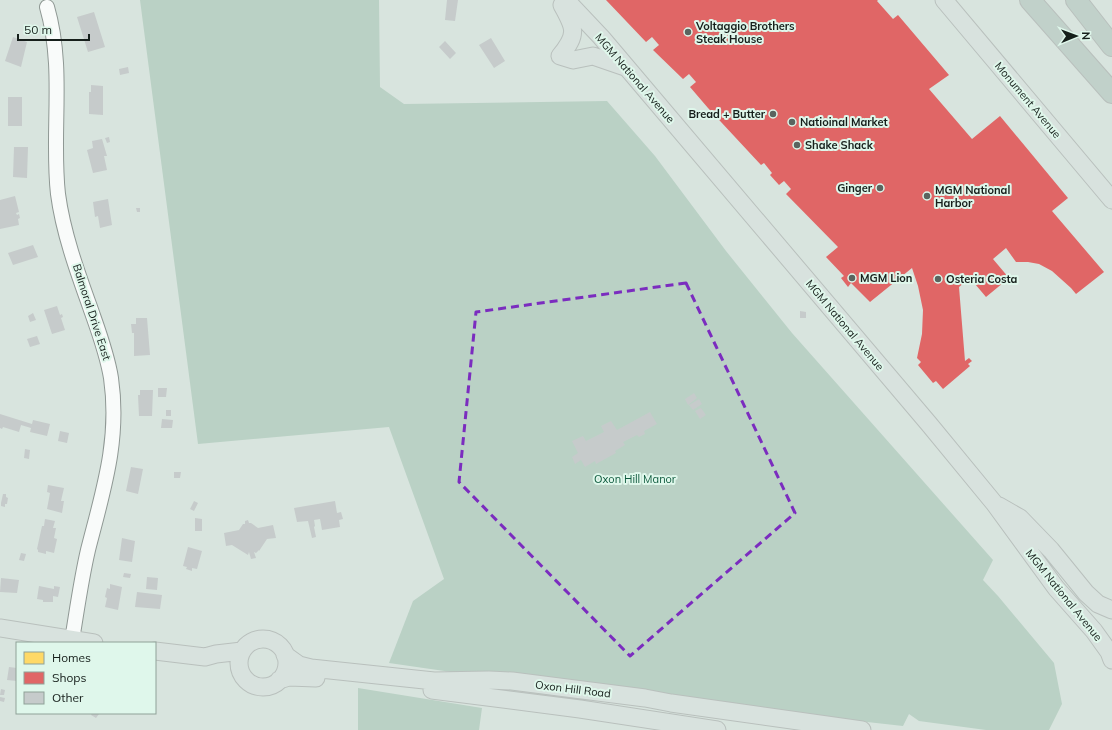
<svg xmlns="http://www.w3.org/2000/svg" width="1112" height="730" viewBox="0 0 1112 730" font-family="Mulish,sans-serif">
  <rect width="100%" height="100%" fill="#d8e4de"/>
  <path fill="#bad1c5" d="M140 0H379L380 87 404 104 607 101 655 156 726 251 792 333 993 560 983 580 998 596 1054 663 1062 704 1049 730H986L919 721 909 714 903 726 554 687 389 663 413 601 444 579 389 427 198 444Z
    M358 688 482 708 479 730H358Z"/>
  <path fill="#ffd966" d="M921 223 940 246 948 332 940 333 929 320Z"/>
  <path fill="#e06666" d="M606 0H878L877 1 893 19 898 15 949 75 929 89 972 139 1000 116 1068 198 1052 211 1104 272 1076 294 1071 288 1052 271 1039 264 1028 262H1016L1006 248 993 259 1009 278 986 297 970 278 959 287 965 361 969 358 972 361 968 364 970 366 943 389 936 381 933 383 918 365 921 362 917 358 922 334 923 310 918 286 912 268 870 302 851 283 848 287 841 278 844 276 826 257 838 247 786 194 791 189 784 181 779 185 770 175 772 173 764 163 761 165 708 108 690 87 696 82 689 74 683 79 653 50 659 45 652 37 646 42Z"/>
  <path fill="#c6cbcb" d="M447 0H458L455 21 445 20Z
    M94 12 105 47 88 52 77 17Z
    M13 37 27 42 21 67 5 61Z
    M491 38 505 61 494 68 479 45Z
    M445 41 456 53 450 59 439 47Z
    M128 67 129 73 120 75 119 69Z
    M91 85 103 86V115L89 114V92H91Z
    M8 97H22V126H8Z
    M109 137 110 142 107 143 105 138Z
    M102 139 107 156H104L107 170 93 173 87 150 93 148 92 141Z
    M14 147H28L27 178 13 177Z
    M15 196 19 212 16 213 17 215 19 214 20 218 18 219 19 225 0 229V200Z
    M108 199 112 225 100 228 98 216 95 217 93 202Z
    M136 208H140V212H137Z
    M33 245 38 257 13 265 8 253Z
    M57 306 60 315 62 314 63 317 61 318 65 330 52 334 44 310Z
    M800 311 806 312V318H800Z
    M33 313 36 320 30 322 28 316Z
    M136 318H147L150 355 134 356V333H132L131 324H136Z
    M37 336 40 344 30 347 27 339Z
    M158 388H167L166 397H158Z
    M140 390H153L152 416H139L138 395H140Z
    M694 393 697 398 688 405 685 399Z
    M699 399 702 404 693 410 689 405Z
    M701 408 706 415 700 419 695 411Z
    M166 410H171V416H166Z
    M650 412 657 424 644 431 645 434 639 437 637 435 623 442 625 445 615 451 616 453 596 464 595 461 585 467 581 460 575 464 572 457 578 453 572 441 583 436 586 441 604 432 601 426 611 421 617 430Z
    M0 414 32 424 33 420 50 424 47 436 30 432 31 428 21 425 19 432 3 427 2 429 0 428Z
    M162 419 173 420 172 428H161Z
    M60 431 69 433 67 443 58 441Z
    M25 449 30 450 29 459 24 458Z
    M131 467 143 469 138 494 126 491Z
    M174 472H181L180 478H174Z
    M48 485 64 488 61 501H64L62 513 47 509 50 493 47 492Z
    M3 494H6V497L8 498 7 504H5V507L1 506V503Z
    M194 501 198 503 194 511 190 509Z
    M335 501 337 513 341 512 343 519 339 520 340 527 322 530 320 519 314 520 315 526 314 527 316 537 312 538 308 521 297 522 294 508Z
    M195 518 202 519V531H195Z
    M45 519 55 521 53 528H56L54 538 57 539 54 553 46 551V554L38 552V550L37 549 42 526H44Z
    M248 520 249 523H251L258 528 273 525 276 538 267 539 259 551V550L256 553 254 552 256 558 251 559 249 552 248 555 232 545 226 546 224 533 239 530 243 524H245V521Z
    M122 538 135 541 132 562 119 560Z
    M188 547 202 551 197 569 192 568V571L186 569 187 567 183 566Z
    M21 553 26 554 24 561 19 560Z
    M124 573 131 574 130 578 123 577Z
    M147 577 158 578 157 590 146 589Z
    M1 578 19 580 17 593 0 592Z
    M110 584 122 587 118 610 105 607 107 598 105 597 107 588 110 589Z
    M39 586 54 589V586L60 587 58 597 53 596V602H43V600L37 599Z
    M137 592 162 595 160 609 135 607Z
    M9 667 17 668V681L7 680Z
    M1 689 5 690 4 695H0Z
    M0 697 5 698 4 702 0 701Z
    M92 713 99 714 96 718 91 715Z"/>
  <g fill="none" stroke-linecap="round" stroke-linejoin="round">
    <g stroke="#8f9894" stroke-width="16">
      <path id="minor" d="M47 7C65 69 51 132 58 194 63 232 77 271 90 307 98 330 107 353 111 378 120 440 103 491 88 550 81 580 77 610 72 640"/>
    </g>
    <g stroke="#b9c0bd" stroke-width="19">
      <path id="major" d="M566 0 601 37 929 424 994 503 1056 588 1094 631 1109 652 1112 660
        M944 0 1112 200
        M562 5C575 28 578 34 560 56L573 60 593 56 625 67
        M999 506 1020 518 1051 550 1086 593 1098 604 1112 610
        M0 628 94 643
        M239 663a24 24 0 1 1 48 0a24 24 0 1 1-48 0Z
        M155 651 205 657 216 654 242 651
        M285 655 299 665 311 668 434 681 489 680 512 681 645 698 671 703 862 730
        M279 680 289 677 316 678
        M432 690 580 709 717 730"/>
    </g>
    <g stroke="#b9c0bd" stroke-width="22">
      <path id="highway" d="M1030 0 1112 93
        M1076 0 1112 46"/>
    </g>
    <use href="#minor" stroke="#f9fbfa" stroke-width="14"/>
    <use href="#major" stroke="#d8e2de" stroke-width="17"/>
    <use href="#highway" stroke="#c1d1ca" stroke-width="20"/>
  </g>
  <path fill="none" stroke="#7b2cbf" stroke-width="3" stroke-dasharray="8 5" stroke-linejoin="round" d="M686 283 795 513 630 656 459 482 476 312Z"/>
  <g fill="#5a645f" stroke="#dff7eb" stroke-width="1.5">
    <circle cx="688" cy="32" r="4"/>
    <circle cx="773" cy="114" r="4"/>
    <circle cx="792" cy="122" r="4"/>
    <circle cx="797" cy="145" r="4"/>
    <circle cx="880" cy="188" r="4"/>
    <circle cx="927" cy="196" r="4"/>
    <circle cx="852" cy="278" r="4"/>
    <circle cx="938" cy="279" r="4"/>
  </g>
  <g text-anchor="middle" stroke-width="4" stroke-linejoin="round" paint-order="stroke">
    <g font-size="11" font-weight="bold" fill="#161f1b" stroke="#dff7eb" text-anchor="start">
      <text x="696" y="30">Voltaggio Brothers<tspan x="696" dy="13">Steak House</tspan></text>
      <text x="765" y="118" text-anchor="end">Bread + Butter</text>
      <text x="800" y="126">Natioinal Market</text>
      <text x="805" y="149">Shake Shack</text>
      <text x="872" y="192" text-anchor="end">Ginger</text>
      <text x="935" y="194">MGM National<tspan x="935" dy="13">Harbor</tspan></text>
      <text x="860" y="282">MGM Lion</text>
      <text x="946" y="283">Osteria Costa</text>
    </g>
    <g font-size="11" fill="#161f1b" stroke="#dff7eb">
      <text transform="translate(635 78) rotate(49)" y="4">MGM National Avenue</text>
      <text transform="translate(1028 100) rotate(50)" y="4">Monument Avenue</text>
      <text transform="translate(92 312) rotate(72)" y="4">Balmoral Drive East</text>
      <text transform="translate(845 325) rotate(50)" y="4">MGM National Avenue</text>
      <text transform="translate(1064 595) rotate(51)" y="4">MGM National Avenue</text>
      <text transform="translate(573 689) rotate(7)" y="4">Oxon Hill Road</text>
    </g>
    <g font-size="11" fill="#0f5a3e" stroke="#dff7eb">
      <text x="635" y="483">Oxon Hill Manor</text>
    </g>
  </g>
  <rect x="16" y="642" width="140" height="72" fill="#dff7eb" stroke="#8fa198"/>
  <rect x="24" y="652" width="20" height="12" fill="#ffd966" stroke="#8fa198"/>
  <text x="52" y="662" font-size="12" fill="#161f1b">Homes</text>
  <rect x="24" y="672" width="20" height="12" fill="#e06666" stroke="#8fa198"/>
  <text x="52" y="682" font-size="12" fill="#161f1b">Shops</text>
  <rect x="24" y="692" width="20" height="12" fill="#c6cbcb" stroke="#8fa198"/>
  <text x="52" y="702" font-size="12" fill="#161f1b">Other</text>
  <g transform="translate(1076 36) rotate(89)" stroke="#dff7eb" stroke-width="3" paint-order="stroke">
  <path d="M0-3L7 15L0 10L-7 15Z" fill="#161f1b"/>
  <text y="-6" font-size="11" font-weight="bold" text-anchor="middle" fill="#161f1b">N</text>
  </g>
  <path d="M18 34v6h71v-6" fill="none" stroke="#161f1b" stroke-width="2"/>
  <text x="24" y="34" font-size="12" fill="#161f1b" stroke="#dff7eb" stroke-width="3" paint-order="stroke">50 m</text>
</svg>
